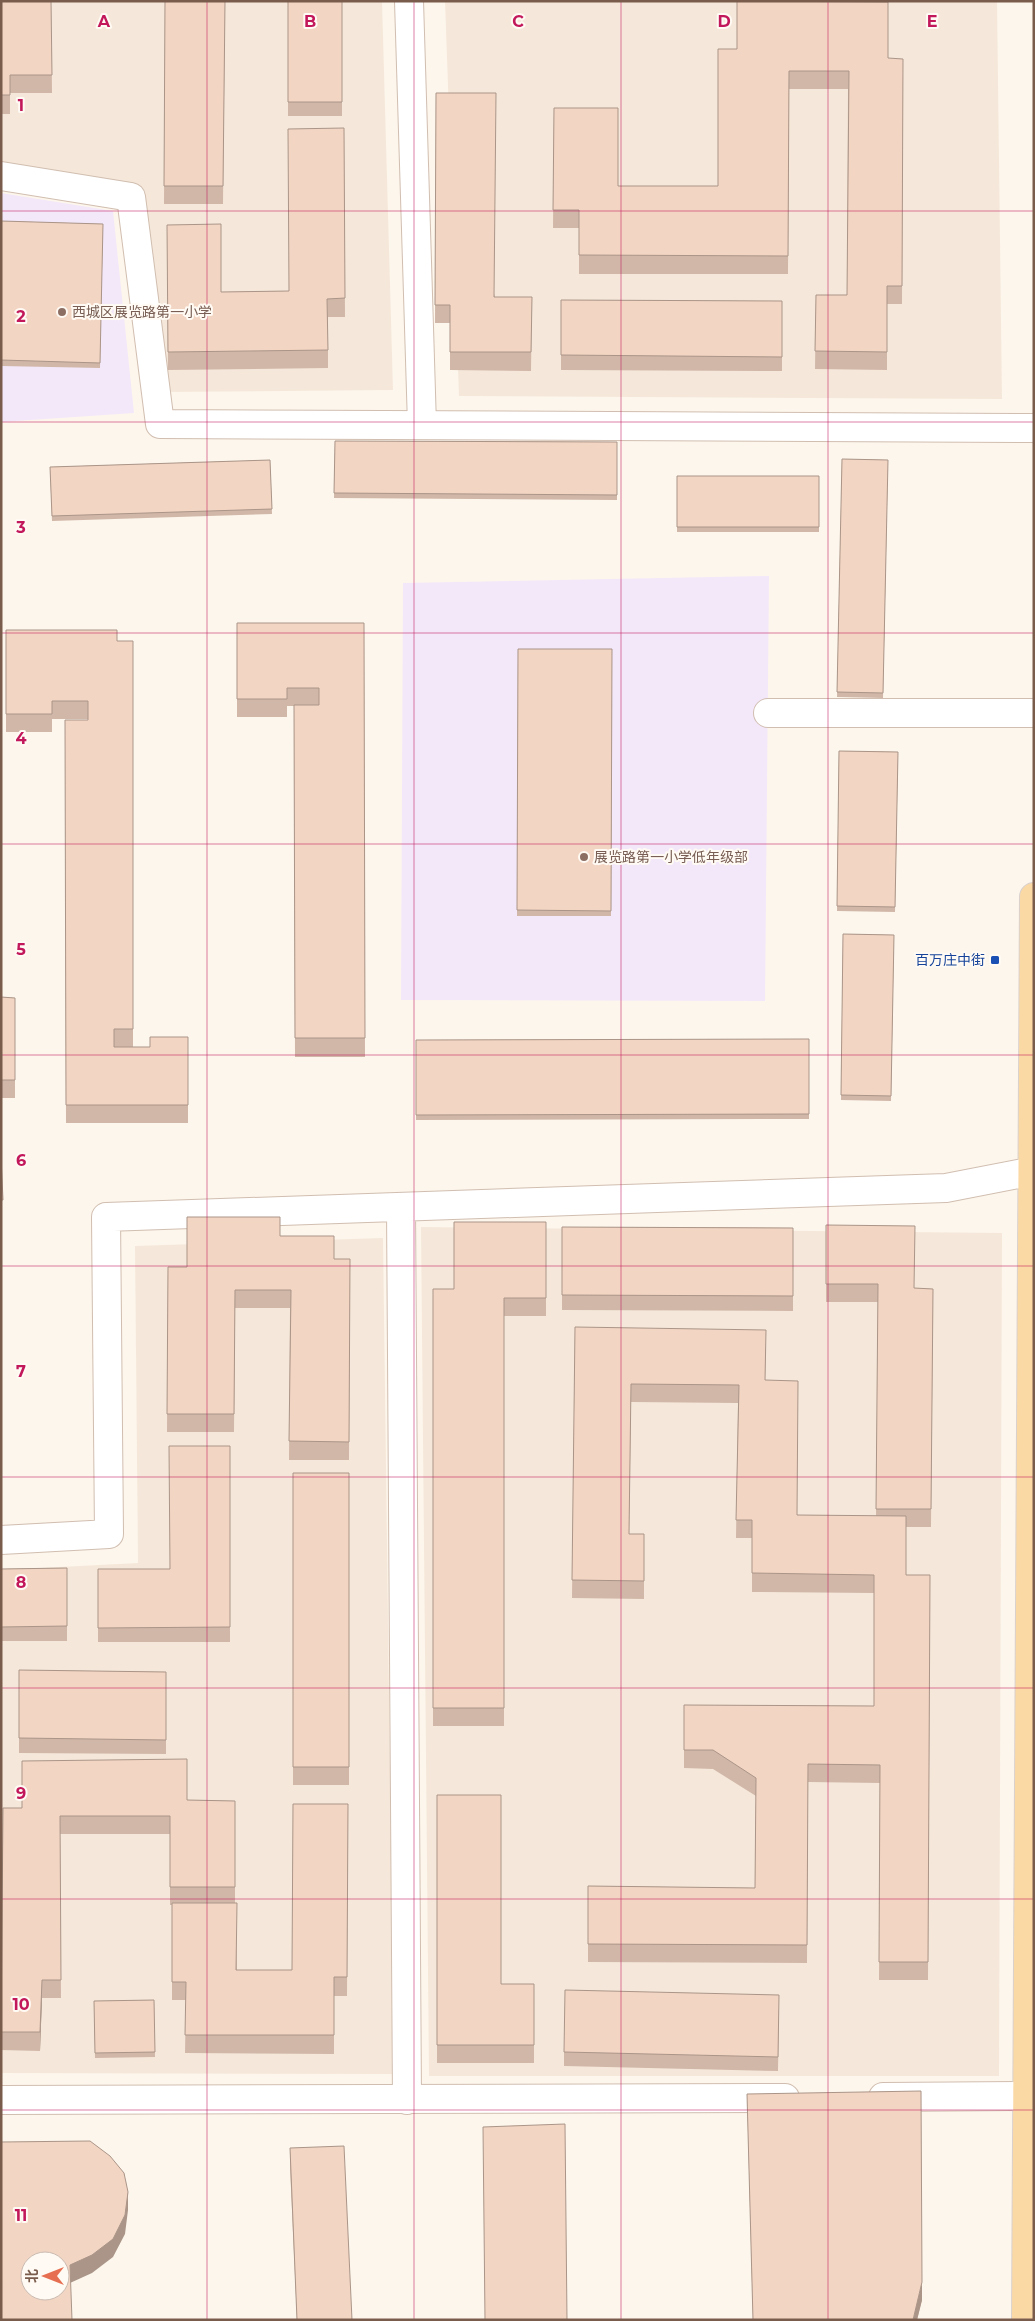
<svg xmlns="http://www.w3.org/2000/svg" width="1035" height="2321" viewBox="0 0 1035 2321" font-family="Montserrat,'Noto Sans SC',sans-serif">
  <rect width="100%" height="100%" fill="#fdf6ec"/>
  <path fill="#f5e8da" d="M1 1H382L393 390 163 392 142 187 1 164Z
    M445 1H997L1002 399 459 396Z
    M421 1227 1002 1233 999 2076H429Z
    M383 1238 394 2074 1 2073V1570L138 1563 135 1246Z"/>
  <path fill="#f3e8fa" d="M1 193 113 211 134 413 1 422Z
    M769 576 765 1001 401 1000 403 583Z"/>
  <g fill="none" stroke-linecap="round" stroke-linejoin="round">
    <g stroke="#d1beb0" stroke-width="30">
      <path id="minor" d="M409 1 422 425
        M1 176 131 197 160 424 1034 428
        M768 713H1034
        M401 1207 407 2100
        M1 1540 109 1534 106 1217 946 1188 1034 1171
        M883 2097 1034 2096
        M1 2100 785 2098"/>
    </g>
    <g stroke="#dad1cd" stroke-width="30">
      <path id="major" d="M1026 2320 1034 897"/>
    </g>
    <use href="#minor" stroke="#fff" stroke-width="28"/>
    <use href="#major" stroke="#fbd9a5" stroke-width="28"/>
  </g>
  <path fill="#d1b7a8" d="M1 1H51L52 93H10V114H1Z
    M165 1H225L223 204H164Z
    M288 1H342V116H288Z
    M718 49 888 58 903 77 902 304H887V370L815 369 816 295H847L848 89H789L788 274H579V228H553L554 108 618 186H718Z
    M436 93 495 297H532L531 371 450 370V323H435Z
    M344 128 345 317H328V368L168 370 167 225 221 292 289 291Z
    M1 221 103 224 100 368 1 366Z
    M561 300 782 301V371L561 370Z
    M335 441 617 442V500L334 498Z
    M842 459 888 460 883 698 837 697Z
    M270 460 272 514 52 521 50 467Z
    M677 476H819V532H677Z
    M237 623H364L365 1057H295L294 706H287V717H237Z
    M6 630 117 641H133V1047H150L188 1037V1123H66L65 720H88V719H52V732H6Z
    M518 649H612L611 916H517Z
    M839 751 898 752 895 912 837 911Z
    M843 934 894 935 891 1101 841 1100Z
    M1 997 15 998V1098H1Z
    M809 1039V1119L416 1120V1040Z
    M546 1222V1316H504V1726H433V1289H454Z
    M826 1225 914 1288 933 1289 931 1527H906V1575H930L928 1980H879L880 1783 808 1782 807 1963 588 1962V1886L755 1888 756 1796 713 1769 684 1768V1705L874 1706V1593L752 1592V1538H736L738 1403 631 1402 629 1534H644V1599L572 1598 575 1327 766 1348 765 1380 797 1515 876 1516 878 1302H826Z
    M562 1227 793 1228V1311L562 1310Z
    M280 1236 334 1259H350L349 1460H289L290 1308H235L234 1432H167L168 1267H187Z
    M230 1446V1642H98V1569H170Z
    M293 1473H349V1785H293Z
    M67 1568V1641H1V1569Z
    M19 1670 166 1672V1754L19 1753Z
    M437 1795 501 1984H534V2063H437Z
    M187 1800 235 1801V1903L237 1970H292L348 1804 347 1996H334V2054L185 2053 186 2000H172V1905H170V1834H60L61 1998H42L40 2051 1 2050V1942L22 1808Z
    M154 2000 155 2057 95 2058 94 2001Z
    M779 2010 778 2071 564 2066V2052Z
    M747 2094 922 2300 917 2320H753Z
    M290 2148 352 2320H297L290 2167Z"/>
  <path fill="#aa9588" d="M42 1980V1998L40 2051V2032Z
    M128 2192V2210L125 2234 113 2257 92 2273 70 2283V2265Z
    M922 2282V2300L917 2320H913Z"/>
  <path fill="#f3d5c3" stroke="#aa9588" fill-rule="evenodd" d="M1 1H51L52 75H10V95H1Z
    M165 1H225L223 186H164Z
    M288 1H342V102H288Z
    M737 1 888 2V58L903 59 902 286H887V352L815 351 816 295H847L849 71H789L788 256 579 255V210H553L554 108H618V186H718V49H737Z
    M436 93H496L494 297H532L531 352H450V305H435Z
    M344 128 345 298 327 299 328 350 168 352 167 225 221 224V292L289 291 288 129Z
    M1 221 103 224 100 363 1 360Z
    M561 300 782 301V357L561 355Z
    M335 441 617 442V495L334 493Z
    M842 459 888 460 883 693 837 692Z
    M270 460 272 509 52 516 50 467Z
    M677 476H819V527H677Z
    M237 623H364L365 1038H295L294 705H319V688H287V699H237Z
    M6 630H117V641H133V1029H114V1047H150V1037H188V1105H66L65 720H88V701H52V714H6Z
    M518 649H612L611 911 517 910Z
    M839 751 898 752 895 907 837 906Z
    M843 934 894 935 891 1096 841 1095Z
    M1 997 15 998V1080H1Z
    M809 1039V1114L416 1115V1040Z
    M1 1158 3 1200H1Z
    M187 1217H280V1236H334V1259H350L349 1442 289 1441 291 1290H235L234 1414H167L168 1267H187Z
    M454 1222H546V1298H504V1708H433V1289H454Z
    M826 1225 915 1226 914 1288 933 1289 931 1509H876L878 1284H826Z
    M562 1227 793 1228V1296L562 1295Z
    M575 1327 766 1330 765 1380 798 1381 797 1515 906 1516V1575H930L928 1962H879L880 1765 808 1764 807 1945 588 1944V1886L755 1888 756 1778 713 1750H684V1705L874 1706V1575L752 1573V1520H736L739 1385 631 1384 629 1534H644V1581L572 1580Z
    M169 1446H230V1627L98 1628V1569H170Z
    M293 1473H349V1767H293Z
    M67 1568V1626L1 1627V1569Z
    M19 1670 166 1672V1740L19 1738Z
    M187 1759V1800L235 1801V1887H170V1816H60L61 1980H42L40 2032H1L3 1808H22V1761Z
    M437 1795H501V1984H534V2045H437Z
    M293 1804H348L347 1977H334V2035H185L186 1982H172V1903H237L236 1970H292Z
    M565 1990 779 1995 778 2057 564 2052Z
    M154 2000 155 2052 95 2053 94 2001Z
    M921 2091 922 2282 913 2320H753L747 2094Z
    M565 2124 567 2320H485L483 2127Z
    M90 2141 110 2156 124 2173 128 2192 125 2215 113 2239 92 2255 70 2265 72 2320H1V2142ZM30 2261H60V2291H30Z
    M344 2146 352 2320H297L290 2148Z"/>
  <path fill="none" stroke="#c2185b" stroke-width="1" stroke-opacity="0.55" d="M207 1V2320M414 1V2320M621 1V2320M828 1V2320M1 211H1034M1 422H1034M1 633H1034M1 844H1034M1 1055H1034M1 1266H1034M1 1477H1034M1 1688H1034M1 1899H1034M1 2110H1034"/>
  <g fill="#8d6e63" stroke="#fffaf3" stroke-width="2">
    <circle cx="62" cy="312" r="5"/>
    <circle cx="584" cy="857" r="5"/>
  </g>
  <rect fill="#1a4fb4" stroke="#fffaf3" stroke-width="2" x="990" y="955" width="10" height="10" rx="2.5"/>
  <g text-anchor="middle" stroke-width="4" stroke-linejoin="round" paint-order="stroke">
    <g font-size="14" fill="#785e54" stroke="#fffaf3" text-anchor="start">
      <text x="72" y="317">西城区展览路第一小学</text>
      <text x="594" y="862">展览路第一小学低年级部</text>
    </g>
    <g font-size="14" fill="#164399" stroke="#fffaf3" text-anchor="end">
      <text x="985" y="965">百万庄中街</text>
    </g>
  </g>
  <g font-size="16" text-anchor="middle" font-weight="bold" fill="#c2185b" stroke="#fffaf3" stroke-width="4" stroke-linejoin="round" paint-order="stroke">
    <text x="104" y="27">A</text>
    <text x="310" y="27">B</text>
    <text x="518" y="27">C</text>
    <text x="724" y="27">D</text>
    <text x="932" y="27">E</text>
    <text x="21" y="111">1</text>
    <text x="21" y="322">2</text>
    <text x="21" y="533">3</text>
    <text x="21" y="744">4</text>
    <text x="21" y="955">5</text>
    <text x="21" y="1166">6</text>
    <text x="21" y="1377">7</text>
    <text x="21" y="1588">8</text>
    <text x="21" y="1799">9</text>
    <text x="21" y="2010">10</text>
    <text x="21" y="2221">11</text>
  </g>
  <rect width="1035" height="2321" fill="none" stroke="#7a5c4d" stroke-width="5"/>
  <g transform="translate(45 2276) rotate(270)"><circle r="24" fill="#fffaf3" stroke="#cabbb1"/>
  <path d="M0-4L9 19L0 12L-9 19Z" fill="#e76f51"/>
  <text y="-8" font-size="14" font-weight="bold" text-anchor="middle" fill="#7a5c4d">北</text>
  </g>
</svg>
